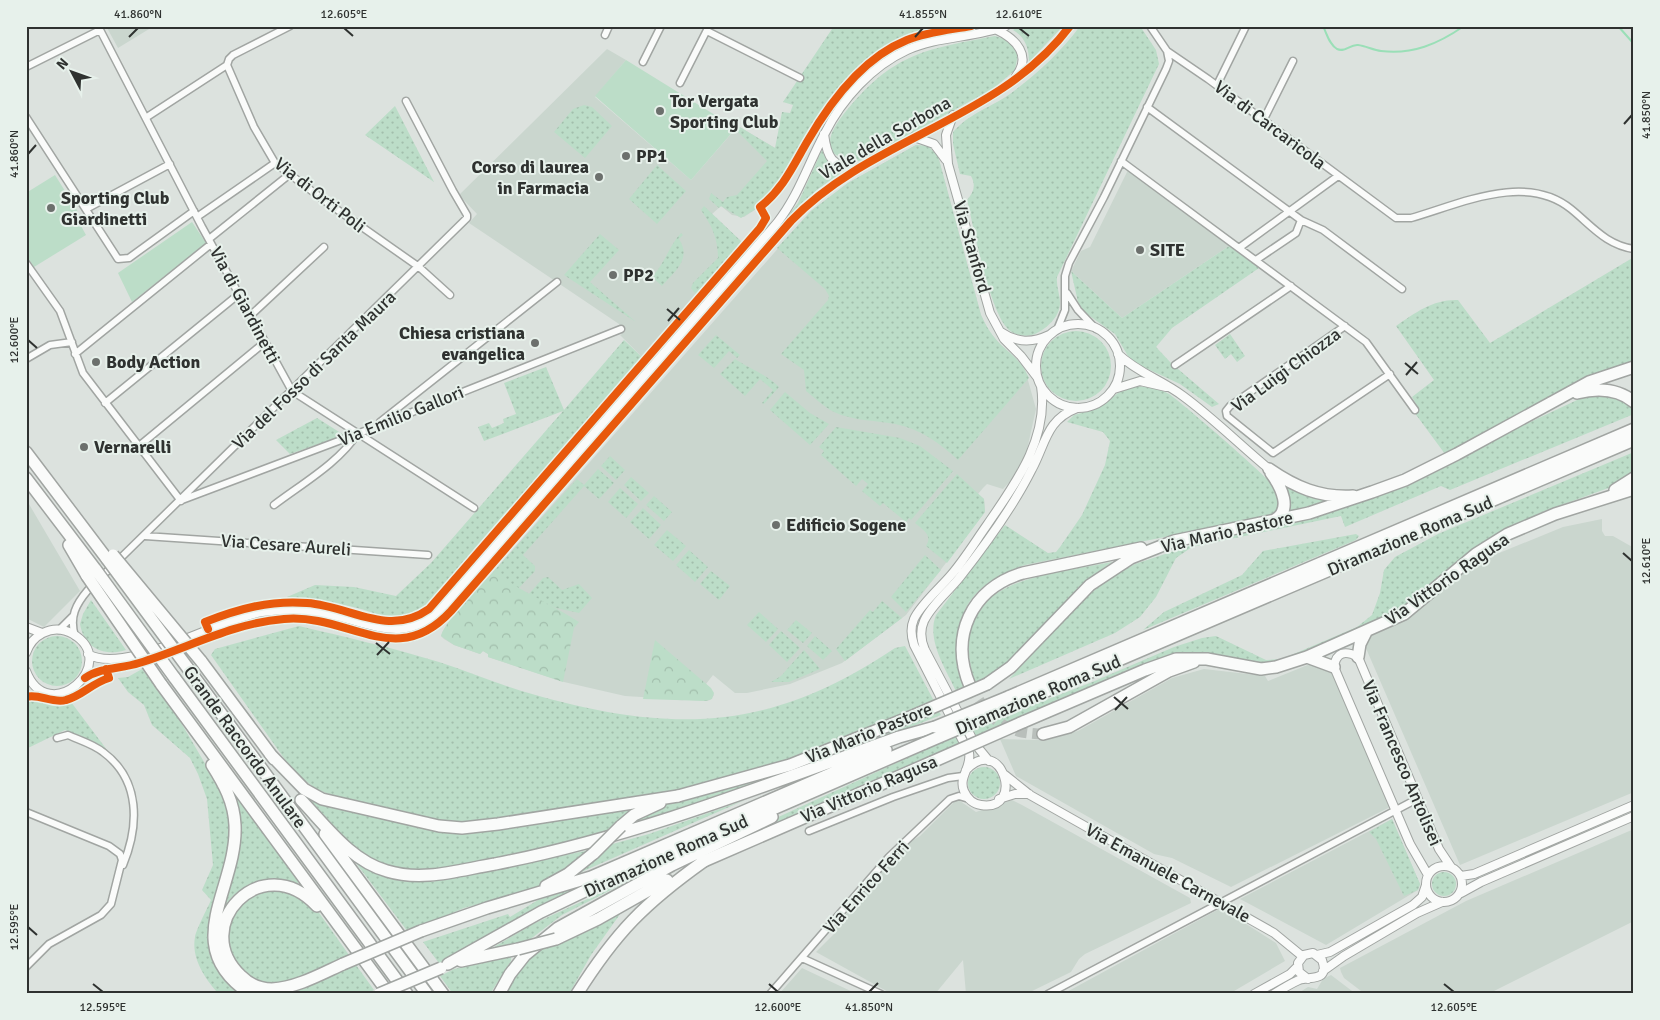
<svg xmlns="http://www.w3.org/2000/svg" width="1660" height="1020" viewBox="0 0 1660 1020" font-family="Signika,sans-serif">
  <defs>
    <pattern id="grass-dots" width="8" height="8" patternUnits="userSpaceOnUse" patternTransform="scale(1.25)"><rect width="8" height="8" fill="#bcddc8"/><path d="M2 2h.1M6 6h.1" fill="none" stroke="#a2beac" stroke-width="1.8" stroke-linecap="round"/></pattern>
    <pattern id="forest-crowns" width="20" height="18" patternUnits="userSpaceOnUse" patternTransform="scale(1.25)"><rect width="20" height="18" fill="#bcddc8"/><path d="M2 6a3 3 0 1 1 6 0M12 15a3 3 0 1 1 6 0" fill="none" stroke="#a2beac"/></pattern>
  </defs>
  <rect width="100%" height="100%" fill="#dce2de"/>
  <path fill="#cad6ce" d="M106 26H154L118 48Z
    M607 49 626 60 595 97 691 180 738 126 775 148 785 177 756 209 744 217 732 215 721 206 712 214 744 244 644 359 620 335 622 334 619 324 469 223 477 214 459 195Z
    M916 145 928 146 938 156 981 315 988 330 1000 344 1024 366 1036 409 1026 454 1014 477 1003 489 987 484 983 488 978 494 984 499 985 512 906 615 842 663 790 684 747 693H735L713 675 706 684 714 695 710 700 706 701 625 696 564 682 488 657V654L483 651 480 654 454 645 444 639 441 636 443 631 457 613 811 211 848 183Z
    M1128 170 1229 246 1122 318 1071 271 1081 251 1090 247Z
    M26 499 80 591 44 627 26 618Z
    M1602 519V531L1605 536H1613L1634 548V792L1460 865 1365 646 1369 637 1399 623 1467 569 1487 558 1563 527Z
    M1315 662 1329 667 1390 807 1231 887 1172 858 1154 854 1016 776 1000 739 1040 740 1078 731 1172 678 1204 669 1265 676 1268 681Z
    M956 800 960 801 976 812 1012 800 1022 805 1190 898 1191 903 1085 954 1079 959 1071 972 1026 994H966L963 960 935 994H892L816 952 834 934 832 931 901 847 920 836Z
    M1392 819 1420 884 1418 890 1326 945 1240 899Z
    M1634 829V921L1488 994H1365L1344 978 1341 972 1340 968 1466 901Z
    M1221 908 1276 943 1285 961 1229 994H1063Z
    M802 968 857 994H779Z
    M1331 975 1356 994H1297L1308 987 1317 989 1323 979Z"/>
  <path fill="url(#grass-dots)" d="M834 26H954L910 37 872 59 850 80 823 115 776 189 756 209 741 218 721 206 719 208 709 199 711 193 723 202 727 197 737 195 767 161 737 131 738 126 775 148 782 112 790 113 793 105 783 102Z
    M1020 26H1063L1029 62C1029 48 1025 37 1013 30Z
    M1080 26H1140L1156 50 1159 64 1057 277C1056 286 1060 294 1060 303 1060 317 1046 329 1035 334 1025 338 1013 335 1007 328 989 308 974 229 967 200 974 192 976 185 971 176L960 174 953 144V132C971 112 990 108 1010 94 1036 75 1061 52 1080 26Z
    M995 36 1008 40 1018 54 1015 70 994 88 864 160 849 163 833 153C825 139 835 126 843 115 892 54 921 50 995 36Z
    M584 105 592 107 612 126 585 158 554 132 573 109Z
    M395 106 434 182 365 135Z
    M916 145 928 146 938 156 981 315C986 326 992 336 1001 345 1013 356 1022 362 1029 378L958 460C940 443 920 429 895 424 874 420 853 421 834 412 824 407 815 398 806 391L804 370 781 354 828 300 829 296 825 289 777 248 811 211 848 183Z
    M822 150C826 160 832 171 844 172L818 189 779 227 798 203Z
    M657 165 686 191 657 224 629 199Z
    M704 206 744 244 698 297 691 288 693 283 718 258C718 239 712 226 701 210Z
    M681 233 683 235 679 239C692 259 675 271 662 286L652 277C665 263 669 246 681 233Z
    M600 234 619 250 590 282 636 322 564 275Z
    M1229 246 1259 268 1172 328 1156 347 1171 363 1219 404 1212 407 1180 384 1137 364 1128 356 1115 334 1084 312 1078 302 1071 271 1122 318Z
    M1634 257V363L1593 374 1445 454 1414 412 1419 409 1412 397 1434 380 1396 326C1416 312 1434 299 1458 300L1490 343Z
    M1041 366a35 35 0 1 1 70 0a35 35 0 1 1-70 0Z
    M1230 334 1245 356 1237 362 1231 354 1225 359 1215 345Z
    M716 335 740 355 737 358 729 351 714 368 698 355Z
    M624 340 644 359 425 608C393 629 381 612 349 606 328 602 308 600 287 597L315 585 354 587 396 596 431 563 563 411 484 441 478 427 489 423 492 428 504 423 503 419 516 414 504 383 546 367 564 410Z
    M735 359C752 370 764 373 779 387L764 404 762 403 773 390 760 379 745 396 720 374Z
    M1135 386C1147 387 1159 388 1169 394 1181 402 1273 481 1276 489 1280 497 1279 507 1274 515L1025 565C995 575 963 594 960 629 958 647 965 669 968 687L956 691C946 669 926 640 936 615L1005 525 1048 553 1056 552 1060 547 1082 515 1105 465 1110 441 1103 432 1067 422 1074 415 1099 408 1118 393Z
    M785 392 810 413 829 424 810 445 770 410Z
    M1592 393 1612 396 1634 405V414L1450 490 1441 486 1345 527 1341 516 1192 547 1176 558 1156 597 1140 617 1115 633 1009 679 1087 596 1113 576 1135 564 1210 539 1286 521 1494 439Z
    M317 418 344 435 290 454 276 440Z
    M836 427 900 438 920 446 953 471 911 520 909 518 906 522 883 503 880 506 862 491 868 484 862 479 856 486 821 455 824 451 819 447Z
    M1634 452V470L1623 481 1614 486 1542 512 1495 535 1466 555 1400 611 1381 621 1279 663 1256 665 1193 654 1169 658 1146 665 1039 711 972 737 926 759 714 850 663 875 578 927 552 937 615 899 728 840 977 726 1090 683 1174 647 1202 638 1216 636 1266 660 1282 659 1357 627 1372 615 1380 593 1384 570 1395 557 1438 534Z
    M610 456 625 470 616 480 601 466Z
    M598 469 614 483 599 499 584 486 523 555 535 566V571L518 589 493 572 577 479 584 485Z
    M957 474 984 499 985 512 947 563 926 546C933 535 923 530 915 523Z
    M631 477 649 493 641 501 624 485Z
    M1283 484 1327 500 1328 502 1286 512Z
    M620 488 638 504 626 518 608 502Z
    M654 496 672 512 664 521 646 505Z
    M643 508 661 525 649 539 630 522Z
    M667 530 686 546 673 561 654 545Z
    M1356 534 1359 536 1356 540 1143 630 1164 612 1242 575 1263 551Z
    M689 550 708 567 695 582 676 565Z
    M925 555 941 570 906 612 891 597Z
    M1112 562 1084 582 1003 667 975 683C943 579 1038 577 1112 562Z
    M711 571 730 586 719 600 700 584Z
    M548 577 562 590 579 584 592 598 579 613 556 608 528 595 543 578Z
    M91 600 126 650C104 657 84 648 80 624L83 614Z
    M882 601 902 618 845 661 836 649 870 610 873 612Z
    M759 612 778 629 766 642 747 625Z
    M796 620 812 633 803 643 787 630Z
    M299 626C346 637 393 648 439 662 470 672 500 685 532 694 673 734 771 732 895 648L905 646 935 703 806 754 691 788 495 822 449 823 337 797 316 789 293 771 211 655 215 649Z
    M781 631 800 648 787 662 769 645Z
    M815 636 832 651 823 660 807 646Z
    M32 661a25 25 0 1 1 50 0a25 25 0 1 1-50 0Z
    M804 650 820 669 789 682H771L781 676Z
    M142 669 173 709 224 796 230 825V847L211 915 207 938 211 958 216 968 237 994H219C205 979 191 958 195 937 196 930 207 909 211 900L202 890 213 865 207 799 198 774 190 758 152 725 144 705 128 692 118 678 128 677Z
    M35 697 50 702H71L107 750 65 730 26 749V699Z
    M938 710 941 715 838 756 626 827C659 796 736 787 779 773 834 756 887 734 938 710Z
    M968 783a16 16 0 1 1 32 0a16 16 0 1 1-32 0Z
    M237 796 298 879V885C272 874 240 881 225 906L222 904 235 798Z
    M313 798 460 833 632 808 636 810 609 831 543 850 439 870 412 872 384 866 356 850 312 802Z
    M745 800 579 873 609 845 649 834Z
    M1392 819 1420 884 1418 890 1404 896 1376 839 1369 832Z
    M590 850 584 857 542 885 527 891 464 908 408 932 356 863 386 877 431 882Z
    M646 872 562 915 524 944 489 950 533 924Z
    M1432 884a12 12 0 1 1 24 0a12 12 0 1 1-24 0Z
    M584 885 551 901 439 963 423 942 508 914 510 917 538 900Z
    M282 887 312 903 349 955C325 965 297 984 270 985 245 986 222 951 226 928 228 918 238 906 243 898Z
    M623 910 591 955 569 994H503L533 951 569 939Z
    M506 958 511 957V961L490 994H453L440 976 454 969Z
    M356 965 374 990 367 994H272L294 989Z"/>
  <path fill="url(#forest-crowns)" d="M493 572C521 591 550 604 579 622L574 628 563 682 488 657V654L483 651 480 654 454 645 441 636C445 620 481 586 493 572Z
    M655 640 711 688 714 693 712 699 706 701 643 699Z"/>
  <path fill="#bcddc8" d="M626 60 736 128 691 180 595 96Z
    M55 175 85 223 81 226 86 235 34 267 26 255V193Z
    M192 222 206 243 132 302 118 273Z"/>
  <g fill="none" stroke-linecap="round" stroke-linejoin="round">
    <path stroke="#9adfb7" stroke-width="2" d="M1323 26C1327 34 1329 44 1337 49 1345 53 1350 44 1358 45 1366 46 1373 50 1381 51 1412 55 1438 44 1464 26
      M1618 26 1634 44"/>
    <path stroke="#b9bfbb" stroke-width="11" stroke-dasharray="11 5.5" stroke-linecap="butt" d="M970 686C990 720 1003 733 1043 734"/>
    <g stroke="#a1a5a2" stroke-width="9">
      <path id="minor" d="M98 26 202 227 292 391 474 508
        M1150 26 1167 51 1208 79 1396 218H1411C1460 204 1526 172 1571 209 1592 226 1606 245 1634 249
        M707 31 800 78
        M605 35 609 26
        M643 62 661 26
        M227 65 254 127 275 163 325 201 419 267 450 295
        M26 67 100 30
        M680 83 709 26
        M1217 85 1246 26
        M1147 107 1301 220 1323 230 1402 289
        M26 117 118 259 129 258 194 211
        M147 117 227 65 229 59 233 55 290 26
        M1264 119 1293 61
        M1121 161 1366 342 1415 410
        M86 209 170 164
        M197 217 275 163
        M209 239 290 174
        M1239 248 1338 176
        M1256 260 1296 233 1301 220
        M26 263 60 311 83 373 181 501
        M1067 293 1078 310 1096 329
        M250 316 324 247
        M1345 326 1230 406 1226 411 1227 416 1273 453 1390 374
        M1057 330 1065 310V276L1069 263 1104 197 1166 69 1169 61 1167 51
        M75 354 211 244
        M26 359 50 345 72 342
        M1175 365 1291 286
        M105 403 239 294
        M380 422 557 282
        M139 446 265 342
        M182 500 357 434 621 329
        M274 505C300 485 340 462 357 434
        M145 536 428 555
        M59 630 72 617
        M75 636C69 617 76 604 88 590L467 218V215L453 191 406 101
        M57 738 68 735C79 740 93 744 103 752 141 780 139 826 123 865
        M26 812 109 846 120 854 122 860 111 904 101 915 49 944 26 967
        M809 831 893 797 948 778 963 776
        M802 958 881 994
        M770 994 889 857 950 799 959 796 969 799
        M1048 994 1417 799"/>
    </g>
    <g stroke="#a1a5a2" stroke-width="10">
      <path id="tertiary" d="M997 30C1016 39 1032 56 1016 76
        M953 115 946 135 948 164 990 313 1004 339 1021 356 1037 377
        M824 134C827 158 832 167 857 168
        M914 137 934 144 946 160
        M1036 366a42 42 0 1 1 84 0a42 42 0 1 1-84 0Z
        M1001 332C1017 343 1032 343 1049 335
        M1118 354C1138 373 1162 380 1183 396 1213 418 1240 445 1269 469
        M1114 389 1140 381 1166 387
        M26 627 42 633
        M26 653C29 644 35 637 43 633 53 628 64 629 73 634 122 663 48 729 26 671
        M88 654C125 676 218 619 262 612 284 609 306 609 327 614 371 622 403 646 441 609L777 223C799 195 808 164 825 133 842 99 872 66 907 50 938 36 974 38 1006 26
        M85 678C101 667 121 669 139 663 188 648 233 623 284 619 349 613 396 671 451 611L791 221C870 138 1000 120 1070 26
        M989 761 975 744 925 650C921 641 920 630 924 621 932 604 949 591 960 577 986 544 1013 507 1032 469 1046 443 1046 420 1077 408
        M966 770C1002 732 1026 812 981 805 973 804 967 798 964 791 958 777 972 767 969 753L914 645C911 636 910 628 914 619 920 605 941 587 951 575 964 560 975 542 987 525 1015 484 1049 439 1041 386
        M1005 775 1030 795 1274 933 1302 956
        M999 799 1015 794H1029
        M1426 884a18 18 0 1 1 36 0a18 18 0 1 1-36 0Z
        M1428 875 1410 844 1334 667C1336 652 1345 650 1358 657L1439 849 1451 867
        M1461 876 1474 874 1634 805
        M1461 893 1481 882 1634 816
        M1317 955 1330 952 1413 905 1422 897 1426 885
        M1323 971 1344 956 1417 913 1442 902
        M1254 994 1290 974 1298 966
        M1274 994C1282 989 1290 984 1299 980 1310 976 1330 982 1322 960L1313 953 1304 955 1298 963 1299 972 1308 979"/>
    </g>
    <g stroke="#a1a5a2" stroke-width="14">
      <path id="trunk" d="M1577 393C1597 388 1617 388 1634 402
        M1269 469C1295 487 1320 498 1353 496
        M1271 473C1280 485 1295 512 1272 521
        M1615 490 1634 478
        M1307 657 1334 667
        M1358 657 1360 644 1366 632
        M987 684 1011 667 1090 585 1131 558 1174 541 1309 513 1372 492 1405 480 1457 454 1589 382 1634 367
        M970 686C949 637 971 588 1023 573L1141 548
        M1023 722 1145 670 1176 659H1207L1261 669 1276 667 1307 657 1404 614 1476 554 1508 534 1555 514 1634 489
        M1043 734 1069 727 1169 671 1194 662
        M678 796 790 765 915 715
        M704 861 932 762"/>
    </g>
    <g stroke="#a1a5a2" stroke-width="14">
      <path id="motorway" d="M26 452 107 559
        M26 478 96 570
        M69 545 87 576
        M201 661 274 759
        M187 667 427 994
        M174 677 407 994
        M161 684 389 994
        M1008 697 1634 429
        M1016 704 1634 440
        M270 754 304 789 322 799 439 826 462 828 498 824 678 796
        M212 765C224 784 234 802 235 825 238 889 177 945 250 994
        M301 800C326 826 351 861 387 871 423 882 459 870 495 864 634 837 766 785 899 737L935 727
        M621 826 634 815 660 803
        M325 834 443 994
        M546 886 568 874 594 853
        M317 906C262 847 188 926 241 976 249 984 260 989 272 989 296 988 321 974 343 964
        M421 931 487 908 591 877 886 750
        M556 939 598 919 667 880
        M461 961 518 949
        M448 964 541 912 589 889 925 743
        M499 994 510 974 525 955 558 928 672 865 772 817
        M577 994C616 932 645 903 704 861"/>
    </g>
    <use href="#minor" stroke="#fafbfa" stroke-width="6"/>
    <use href="#tertiary" stroke="#fafbfa" stroke-width="8"/>
    <use href="#trunk" stroke="#fafbfa" stroke-width="11"/>
    <use href="#motorway" stroke="#fafbfa" stroke-width="11"/>
    <g stroke="#a1a5a2" stroke-width="14" stroke-linecap="butt">
      <path id="trunk-bridge" d="M915 715 987 684
        M932 762 1023 722"/>
    </g>
    <g stroke="#a1a5a2" stroke-width="14" stroke-linecap="butt">
      <path id="motorway-bridge" d="M113 555 201 661
        M107 559 187 667
        M96 570 174 677
        M87 576 161 684
        M935 727 1008 697
        M925 743 1016 704
        M594 853 621 826
        M518 949 556 939
        M343 964 421 931
        M379 994 441 968"/>
    </g>
    <use href="#trunk-bridge" stroke="#fafbfa" stroke-width="11"/>
    <use href="#motorway-bridge" stroke="#fafbfa" stroke-width="11"/>
    <g stroke="#e7f1eb" stroke-width="11">
      <path id="cycleway" d="M208 629 205 622C238 609 270 600 307 603 351 606 388 638 429 609L760 228 766 218 760 207C783 189 793 166 807 142 830 102 862 58 907 40 927 32 949 30 971 26
        M85 678C101 667 121 669 139 663 188 648 233 623 284 619 349 613 396 671 451 611L791 221C870 138 1000 120 1070 26
        M26 697C39 693 52 704 66 700 82 696 92 683 109 678L106 669"/>
    </g>
    <use href="#cycleway" stroke="#e8590c" stroke-width="8"/>
  </g>
  <path fill="none" stroke="#2f3230" stroke-width="2" d="M344 28 353 36M1019 28 1029 36M129 37 138 28M915 37 923 28M1624 124 1632 115M28 154 36 145M667 309 680 320M668 321 679 308M28 340 37 348M1405 363 1418 374M1406 375 1417 362M1623 553 1632 561M376 643 390 654M377 655 389 642M1114 697 1128 709M1115 710 1127 697M28 927 37 935M93 984 103 992M769 984 778 992M1444 984 1454 992M869 992 878 983"/>
  <g fill="#6c706d" stroke="#e7f1eb" stroke-width="2">
    <circle cx="660" cy="111" r="5"/>
    <circle cx="626" cy="156" r="5"/>
    <circle cx="599" cy="177" r="5"/>
    <circle cx="51" cy="208" r="5"/>
    <circle cx="1140" cy="250" r="5"/>
    <circle cx="613" cy="275" r="5"/>
    <circle cx="535" cy="343" r="5"/>
    <circle cx="96" cy="362" r="5"/>
    <circle cx="84" cy="447" r="5"/>
    <circle cx="776" cy="525" r="5"/>
  </g>
  <g text-anchor="middle" stroke-width="4" stroke-linejoin="round" paint-order="stroke">
    <g font-size="18" font-weight="bold" fill="#2f3230" stroke="#e7f1eb" text-anchor="start">
      <text x="670" y="107">Tor Vergata<tspan x="670" dy="21">Sporting Club</tspan></text>
      <text x="636" y="162">PP1</text>
      <text x="589" y="173" text-anchor="end">Corso di laurea<tspan x="589" dy="21">in Farmacia</tspan></text>
      <text x="61" y="204">Sporting Club<tspan x="61" dy="21">Giardinetti</tspan></text>
      <text x="1150" y="256">SITE</text>
      <text x="623" y="281">PP2</text>
      <text x="525" y="339" text-anchor="end">Chiesa cristiana<tspan x="525" dy="21">evangelica</tspan></text>
      <text x="106" y="368">Body Action</text>
      <text x="94" y="453">Vernarelli</text>
      <text x="786" y="531">Edificio Sogene</text>
    </g>
    <g font-size="18" fill="#2f3230" stroke="#e7f1eb">
      <text transform="translate(1270 125) rotate(37)" y="6">Via di Carcaricola</text>
      <text transform="translate(885 138) rotate(-30)" y="6">Viale della Sorbona</text>
      <text transform="translate(320 195) rotate(38)" y="6">Via di Orti Poli</text>
      <text transform="translate(972 247) rotate(74)" y="6">Via Stanford</text>
      <text transform="translate(245 305) rotate(62)" y="6">Via di Giardinetti</text>
      <text transform="translate(314 370) rotate(-44)" y="6">Via del Fosso di Santa Maura</text>
      <text transform="translate(1286 370) rotate(-36)" y="6">Via Luigi Chiozza</text>
      <text transform="translate(401 416) rotate(-22)" y="6">Via Emilio Gallori</text>
      <text transform="translate(1227 532) rotate(-13)" y="6">Via Mario Pastore</text>
      <text transform="translate(1410 536) rotate(-23)" y="6">Diramazione Roma Sud</text>
      <text transform="translate(286 545) rotate(4)" y="6">Via Cesare Aureli</text>
      <text transform="translate(1447 579) rotate(-35)" y="6">Via Vittorio Ragusa</text>
      <text transform="translate(1038 695) rotate(-23)" y="6">Diramazione Roma Sud</text>
      <text transform="translate(869 733) rotate(-22)" y="6">Via Mario Pastore</text>
      <text transform="translate(245 747) rotate(54)" y="6">Grande Raccordo Anulare</text>
      <text transform="translate(1402 763) rotate(67)" y="6">Via Francesco Antolisei</text>
      <text transform="translate(869 789) rotate(-23)" y="6">Via Vittorio Ragusa</text>
      <text transform="translate(666 856) rotate(-24)" y="6">Diramazione Roma Sud</text>
      <text transform="translate(1168 873) rotate(29)" y="6">Via Emanuele Carnevale</text>
      <text transform="translate(866 887) rotate(-48)" y="6">Via Enrico Ferri</text>
    </g>
  </g>
  <rect width="1660" height="1020" fill="none" stroke="#e7f1eb" stroke-width="55"/>
  <g transform="translate(72 72) rotate(311)" stroke="#e7f1eb" stroke-width="4" paint-order="stroke">
  <path d="M0-4L9 19L0 12L-9 19Z" fill="#2f3230"/>
  <text y="-8" font-size="14" font-weight="bold" text-anchor="middle" fill="#2f3230">N</text>
  </g>
  <rect x="28" y="28" width="1604" height="964" fill="none" stroke="#2f3230" stroke-width="2"/>
  <g font-size="12" text-anchor="middle" fill="#2f3230">
    <text x="138" y="18">41.860°N</text>
    <text x="344" y="18">12.605°E</text>
    <text x="923" y="18">41.855°N</text>
    <text x="1019" y="18">12.610°E</text>
    <text transform="translate(1646 115) rotate(-90)" y="4">41.850°N</text>
    <text transform="translate(14 154) rotate(-90)" y="4">41.860°N</text>
    <text transform="translate(14 340) rotate(-90)" y="4">12.600°E</text>
    <text transform="translate(1646 561) rotate(-90)" y="4">12.610°E</text>
    <text transform="translate(14 927) rotate(-90)" y="4">12.595°E</text>
    <text x="103" y="1011">12.595°E</text>
    <text x="778" y="1011">12.600°E</text>
    <text x="869" y="1011">41.850°N</text>
    <text x="1454" y="1011">12.605°E</text>
  </g>
</svg>
